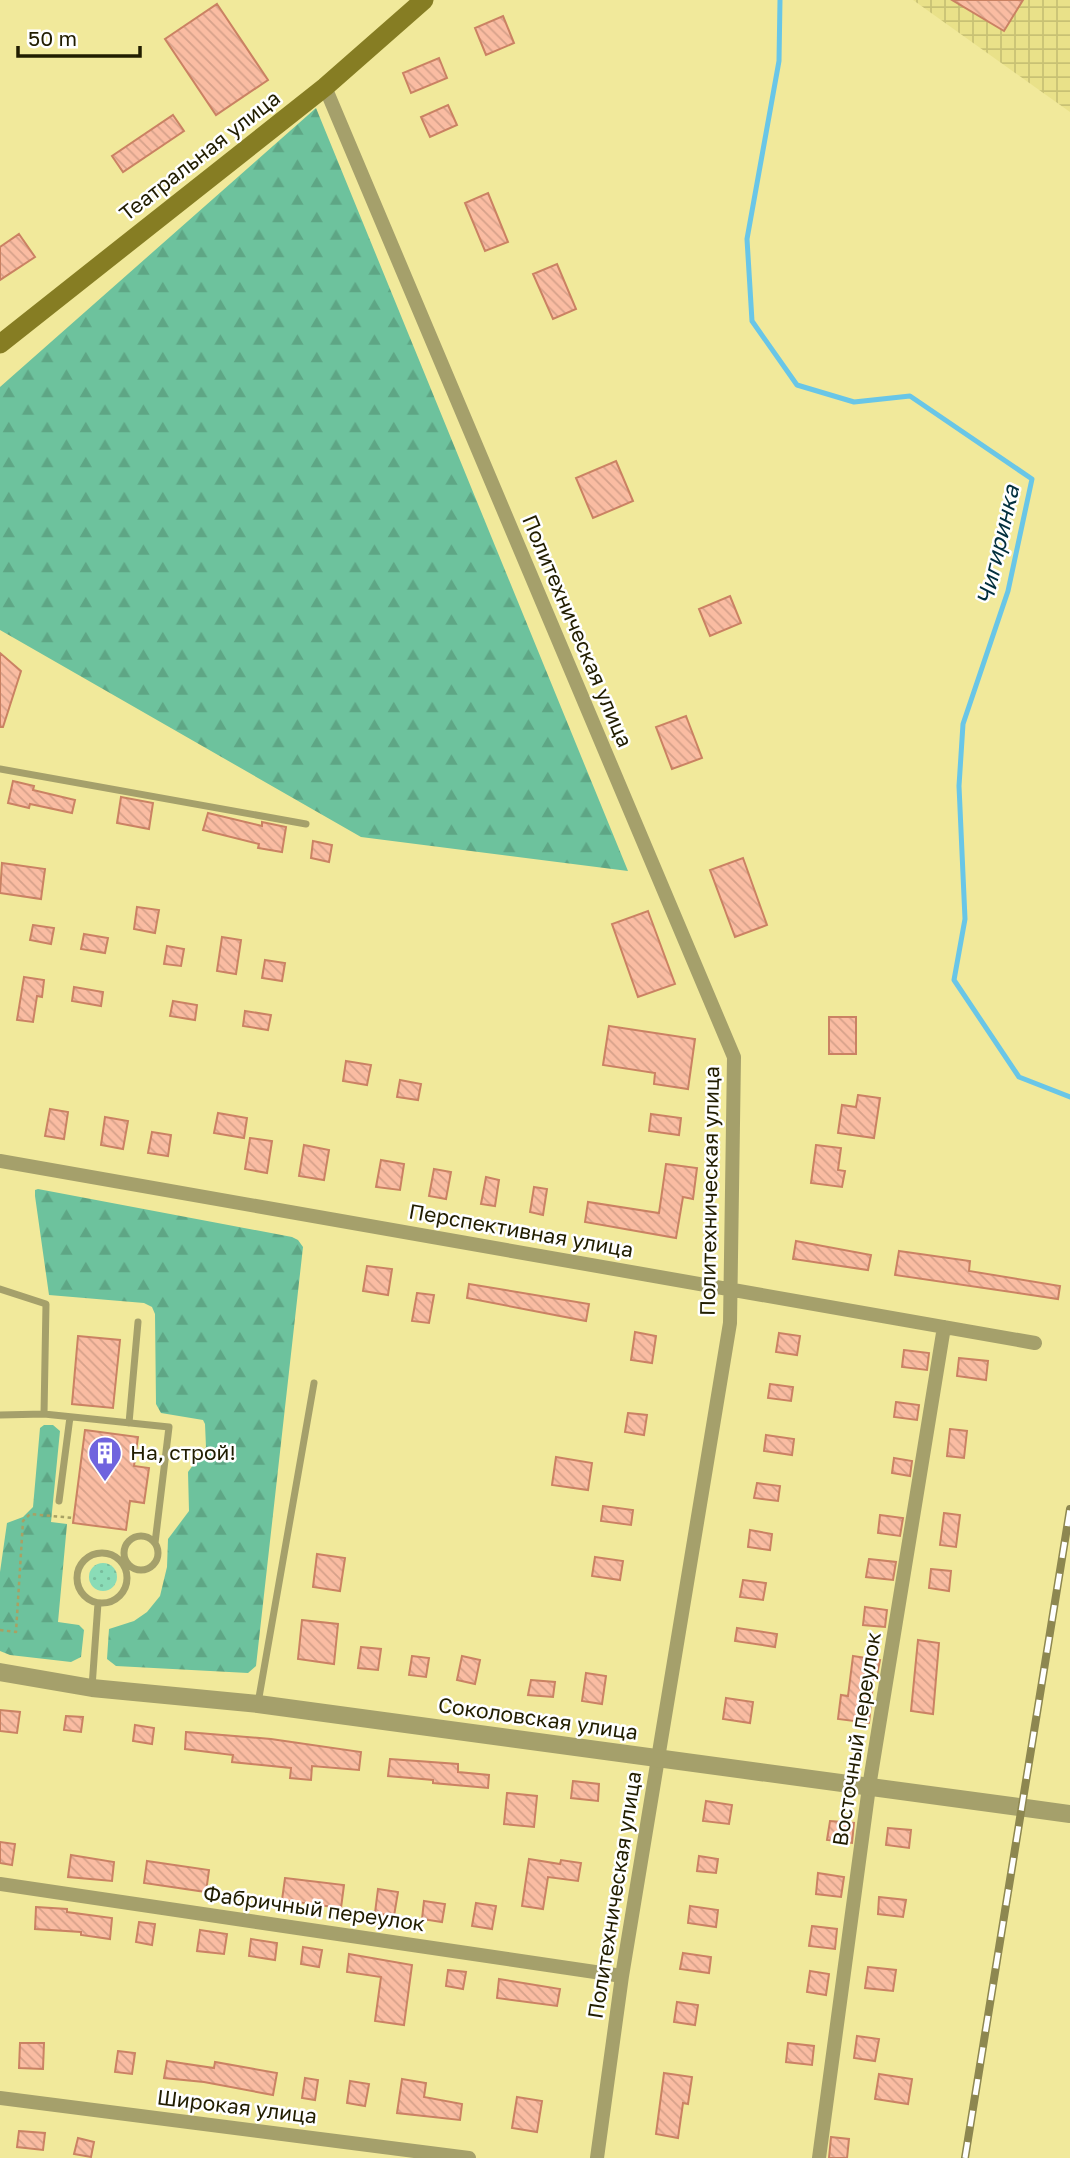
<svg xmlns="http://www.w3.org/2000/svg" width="1070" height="2158" viewBox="0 0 1070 2158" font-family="'Golos Text',sans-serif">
  <defs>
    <pattern id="industrial-grid" width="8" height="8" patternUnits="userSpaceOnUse" patternTransform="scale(1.75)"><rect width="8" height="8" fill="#e9e189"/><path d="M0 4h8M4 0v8" fill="none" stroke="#c8c174"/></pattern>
    <pattern id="grass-dots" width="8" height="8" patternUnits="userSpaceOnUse" patternTransform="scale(1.75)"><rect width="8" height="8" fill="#8adcb7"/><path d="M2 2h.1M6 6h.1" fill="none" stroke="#77bc9c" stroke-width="1.8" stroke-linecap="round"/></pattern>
    <pattern id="forest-firs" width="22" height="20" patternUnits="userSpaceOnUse" patternTransform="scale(1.75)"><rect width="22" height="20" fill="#6dc29d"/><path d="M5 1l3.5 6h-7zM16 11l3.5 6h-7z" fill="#5ea685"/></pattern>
    <pattern id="building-back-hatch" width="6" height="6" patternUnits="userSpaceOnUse" patternTransform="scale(1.75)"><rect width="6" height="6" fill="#fabca2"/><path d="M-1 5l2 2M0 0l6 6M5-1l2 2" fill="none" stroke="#d6a18a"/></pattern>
  </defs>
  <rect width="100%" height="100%" fill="#f1e99b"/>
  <path fill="url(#industrial-grid)" d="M913 0H1070V112Z"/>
  <path fill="url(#grass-dots)" d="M89 1577a14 14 0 1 1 28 0a14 14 0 1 1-28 0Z"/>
  <path fill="url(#forest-firs)" d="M316 108 628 871 361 837 0 630V387Z
    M38 1189 292 1237 298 1240 303 1247 256 1666 248 1673 116 1666 107 1659 109 1629 134 1621 147 1612 160 1596 167 1567 168 1539 189 1511 188 1472 206 1447 205 1424 203 1420 161 1413 156 1404 155 1314 152 1307 144 1303 49 1295 35 1196V1190Z
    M44 1425H53L60 1431 51 1522 67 1524 58 1622 79 1625 84 1630 81 1657 71 1662 10 1655 0 1651V1572L7 1523 23 1517 33 1507 40 1428Z"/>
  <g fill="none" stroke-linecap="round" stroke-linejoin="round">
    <path stroke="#69c6e7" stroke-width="5" d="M780 0 779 61 747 239 752 321 797 385 854 402 910 396 1032 479 1008 591 963 724 959 786 965 919 954 980 1019 1077 1070 1097"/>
  </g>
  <path fill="url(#building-back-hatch)" stroke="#ca8263" stroke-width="2" d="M952 0H1023L1004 31Z
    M217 4 268 80 216 115 165 39Z
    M503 16 514 43 486 55 475 28Z
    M439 58 447 78 411 93 403 73Z
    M448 105 457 125 430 137 421 117Z
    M173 115 184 131 123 172 112 156Z
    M488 193 508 242 485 251 465 203Z
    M19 234 35 257 0 280V247Z
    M557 264 576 309 553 319 533 274Z
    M616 461 633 501 593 518 576 478Z
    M730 596 741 623 710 636 699 609Z
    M0 653 21 671 3 727H0Z
    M686 716 702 758 672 769 656 727Z
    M13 781 34 786 33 790 75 800 72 813 30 804 29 808 8 803Z
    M121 797 153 803 149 829 117 823Z
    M208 813 262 826V822L286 827 282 852 258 848 259 844 203 830Z
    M313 841 332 845 329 862 311 858Z
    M743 858 767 925 735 937 710 870Z
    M2 863 45 869 41 899 0 893Z
    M137 907 159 910 155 933 134 929Z
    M648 911 675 984 638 997 612 924Z
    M33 925 54 928 51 944 30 940Z
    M84 934 108 938 105 953 81 949Z
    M222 937 241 940 236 974 217 971Z
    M167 946 184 949 181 966 164 964Z
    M265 960 285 963 282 981 262 978Z
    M24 977 44 980 42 997 37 996 33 1022 17 1020Z
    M74 987 103 992 101 1006 72 1001Z
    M173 1001 197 1005 195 1020 170 1016Z
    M245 1011 271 1015 268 1030 243 1026Z
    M829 1017H856V1054H829Z
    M609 1026 695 1039 688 1089 654 1084 655 1073 603 1065Z
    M346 1061 371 1065 367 1085 343 1081Z
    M400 1080 421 1084 418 1100 397 1097Z
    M858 1095 880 1098 874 1138 838 1133 842 1105 856 1107Z
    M50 1109 68 1112 64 1139 45 1136Z
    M218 1113 247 1118 244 1138 214 1133Z
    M651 1114 681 1118 679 1135 649 1131Z
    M105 1117 128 1121 123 1149 101 1145Z
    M152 1132 171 1135 168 1156 148 1153Z
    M250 1138 272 1141 267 1173 245 1169Z
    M304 1145 329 1150 324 1180 299 1176Z
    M816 1145 841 1148 838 1170 845 1171 842 1187 811 1183Z
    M381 1160 404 1164 400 1190 376 1187Z
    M666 1164 697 1168 693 1199 683 1197 676 1238 585 1222 588 1202 659 1213Z
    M434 1169 451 1172 446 1199 429 1196Z
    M486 1177 499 1180 495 1206 481 1204Z
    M534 1187 547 1189 543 1215 530 1212Z
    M796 1241 871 1255 868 1270 793 1259Z
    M899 1251 970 1261 969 1271 1060 1286 1058 1299 895 1275Z
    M367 1266 392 1269 388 1295 363 1291Z
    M469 1284 589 1304 586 1321 467 1298Z
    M417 1293 434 1295 429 1323 412 1321Z
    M635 1332 656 1336 652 1363 631 1360Z
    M779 1333 800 1336 797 1355 776 1352Z
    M78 1336 120 1340 113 1408 72 1404Z
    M904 1350 929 1353 927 1370 902 1367Z
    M959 1358 988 1361 986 1380 957 1376Z
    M770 1384 793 1387 791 1401 768 1398Z
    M896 1402 919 1405 917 1420 894 1417Z
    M628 1413 647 1415 644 1435 625 1432Z
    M950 1429 967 1431 964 1458 947 1456Z
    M85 1430 138 1437 134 1466 149 1468 144 1503 130 1501 126 1530 73 1523Z
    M766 1435 794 1439 792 1455 764 1451Z
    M556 1457 592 1463 588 1490 552 1485Z
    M894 1458 912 1461 910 1476 892 1473Z
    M757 1483 780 1486 778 1501 754 1498Z
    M603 1506 633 1510 631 1525 601 1521Z
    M944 1513 960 1515 956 1547 940 1545Z
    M880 1515 903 1518 900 1536 878 1533Z
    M750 1530 772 1534 770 1550 748 1547Z
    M317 1554 345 1558 340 1591 313 1587Z
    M595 1557 623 1561 620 1580 592 1576Z
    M869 1559 896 1562 893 1580 866 1577Z
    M931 1569 951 1571 949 1591 929 1588Z
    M743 1580 766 1583 763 1600 740 1597Z
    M865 1607 887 1610 885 1627 863 1625Z
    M302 1620 338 1624 334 1664 298 1659Z
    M737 1628 777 1634 775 1647 735 1641Z
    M918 1640 939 1643 933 1714 911 1711Z
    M361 1647 381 1649 378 1670 358 1668Z
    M412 1656 429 1658 426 1677 409 1675Z
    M462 1656 480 1660 475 1684 457 1680Z
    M853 1656 880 1660 877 1675H874L869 1723 838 1719 841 1695 848 1696Z
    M586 1673 606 1676 602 1704 582 1701Z
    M531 1680 555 1682 553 1697 528 1695Z
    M726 1698 753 1702 750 1723 723 1719Z
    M0 1710 20 1712 17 1733 0 1731Z
    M66 1716 83 1717 81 1732 64 1730Z
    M135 1725 154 1728 152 1744 133 1741Z
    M186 1732 271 1739 361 1752 359 1770 312 1766 311 1780 290 1778 291 1768 232 1762 233 1755 185 1749Z
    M390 1759 458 1764V1772L489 1775 488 1788 433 1783V1780L388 1776Z
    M573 1781 599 1784 598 1801 571 1798Z
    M507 1793 537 1796 534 1827 504 1824Z
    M706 1801 732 1805 729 1824 703 1821Z
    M830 1821 854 1823 852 1843 827 1840Z
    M888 1828 911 1830 909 1848 886 1845Z
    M0 1842 15 1844 12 1865 0 1863Z
    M71 1855 114 1862 112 1881 68 1877Z
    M699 1856 718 1859 716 1873 697 1871Z
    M529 1859 560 1864 561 1860 581 1863 578 1881 548 1877 543 1909 522 1906Z
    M147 1861 209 1870 206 1892 144 1883Z
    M818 1873 844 1877 841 1897 816 1894Z
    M285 1878 344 1885 341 1908 282 1900Z
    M378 1889 398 1892 394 1916 375 1913Z
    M879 1897 906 1900 903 1917 878 1914Z
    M424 1901 445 1904 442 1922 422 1919Z
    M476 1903 496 1906 492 1929 472 1926Z
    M690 1906 718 1910 716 1927 688 1923Z
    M36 1907 67 1909V1912L112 1918 110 1939 81 1935V1932L35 1929Z
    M139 1922 155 1924 152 1945 136 1942Z
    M812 1926 837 1929 835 1949 809 1946Z
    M200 1930 227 1934 224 1954 197 1951Z
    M251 1939 277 1943 275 1960 249 1956Z
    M303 1947 322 1950 319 1967 301 1964Z
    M683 1953 711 1957 709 1973 680 1969Z
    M349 1954 412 1965 404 2025 375 2021 381 1977 347 1972Z
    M868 1967 896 1970 893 1991 865 1988Z
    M448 1970 466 1972 463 1989 446 1986Z
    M810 1971 829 1974 826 1995 807 1992Z
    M499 1979 560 1989 557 2006 497 1998Z
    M677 2002 698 2005 695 2025 674 2022Z
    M857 2036 879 2039 875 2061 854 2058Z
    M20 2043H44L43 2069 19 2068Z
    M788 2043 814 2046 812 2065 786 2062Z
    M118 2051 135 2053 132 2074 115 2072Z
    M167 2061 214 2068 215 2062 277 2073 273 2095 204 2082 164 2078Z
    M664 2073 692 2077 688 2104 683 2103 678 2138 656 2134Z
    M879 2074 912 2079 908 2104 875 2099Z
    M305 2078 318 2080 315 2100 302 2098Z
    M402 2079 426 2083 424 2097 462 2104 460 2120 397 2113Z
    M350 2081 369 2084 365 2106 347 2103Z
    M517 2097 542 2101 537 2132 512 2128Z
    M19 2131 45 2133 43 2150 17 2147Z
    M831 2137 849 2139 847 2158H829Z
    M78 2138 94 2142 91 2157 74 2154Z"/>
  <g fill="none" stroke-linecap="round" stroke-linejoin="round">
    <path stroke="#a8a164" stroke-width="2.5" stroke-dasharray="3.5 3.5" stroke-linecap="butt" d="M0 1630 16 1632 23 1521 30 1514 74 1518"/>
    <path stroke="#a5a06b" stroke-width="7" d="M0 769 306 824
      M0 1289 46 1304 44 1414
      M0 1415 44 1414 169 1427 155 1543
      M129 1423 138 1322
      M59 1501 70 1417
      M124 1553a17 17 0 1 1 34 0a17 17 0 1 1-34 0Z
      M77 1578a25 25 0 1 1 50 0a25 25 0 1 1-50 0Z
      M92 1687 98 1603
      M258 1703 314 1383"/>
    <path stroke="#a5a06b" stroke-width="14" d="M325 87 734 1057 730 1323 622 1976 597 2158
      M0 1161 1035 1343
      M0 1884 622 1976
      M0 2098 469 2158
      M819 2158 869 1787 944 1327"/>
    <path stroke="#a5a06b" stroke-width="18" d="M0 1672 92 1688 258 1704 1070 1814"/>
    <path stroke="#867d23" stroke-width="19" d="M0 344 325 87 424 0"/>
    <g stroke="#8d8750" stroke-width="8">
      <path id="rail" d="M965 2158 1070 1509"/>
    </g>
    <use href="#rail" stroke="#fff" stroke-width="5" stroke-dasharray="16" stroke-linecap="butt"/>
  </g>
  <defs>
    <g id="building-pin" transform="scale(1.75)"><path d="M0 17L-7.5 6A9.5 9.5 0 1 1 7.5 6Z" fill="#7064de" stroke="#fff"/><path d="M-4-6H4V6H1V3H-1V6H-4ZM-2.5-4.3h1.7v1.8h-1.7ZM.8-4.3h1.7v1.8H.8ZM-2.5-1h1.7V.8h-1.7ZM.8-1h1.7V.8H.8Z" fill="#fff"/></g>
  </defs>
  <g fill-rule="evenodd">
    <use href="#building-pin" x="105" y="1453"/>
  </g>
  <g text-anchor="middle" stroke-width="5" stroke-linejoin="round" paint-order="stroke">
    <g font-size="21" fill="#211d00" stroke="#fff">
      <text transform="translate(200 156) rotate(-38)" y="7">Театральная улица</text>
      <text transform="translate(577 631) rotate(67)" y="7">Политехническая улица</text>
      <text transform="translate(710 1191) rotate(-89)" y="7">Политехническая улица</text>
      <text transform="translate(521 1231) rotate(10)" y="7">Перспективная улица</text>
      <text transform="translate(538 1719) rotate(8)" y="7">Соколовская улица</text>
      <text transform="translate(857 1739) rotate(-81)" y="7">Восточный переулок</text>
      <text transform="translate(615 1895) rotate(-81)" y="7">Политехническая улица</text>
      <text transform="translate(314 1909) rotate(8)" y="7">Фабричный переулок</text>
      <text transform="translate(237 2107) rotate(7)" y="7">Широкая улица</text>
    </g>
    <g font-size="21" fill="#211d00" stroke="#fff" text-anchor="start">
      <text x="130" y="1460">На, строй!</text>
    </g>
    <g font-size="23" font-style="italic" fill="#022f3d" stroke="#fff">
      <text transform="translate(998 545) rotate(-77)" y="8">Чигиринка</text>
    </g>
  </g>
  <path d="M18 46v10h122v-10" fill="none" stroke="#211d00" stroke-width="3.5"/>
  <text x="28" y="46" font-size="21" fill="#211d00" stroke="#ffffff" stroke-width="5" paint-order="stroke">50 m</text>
</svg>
